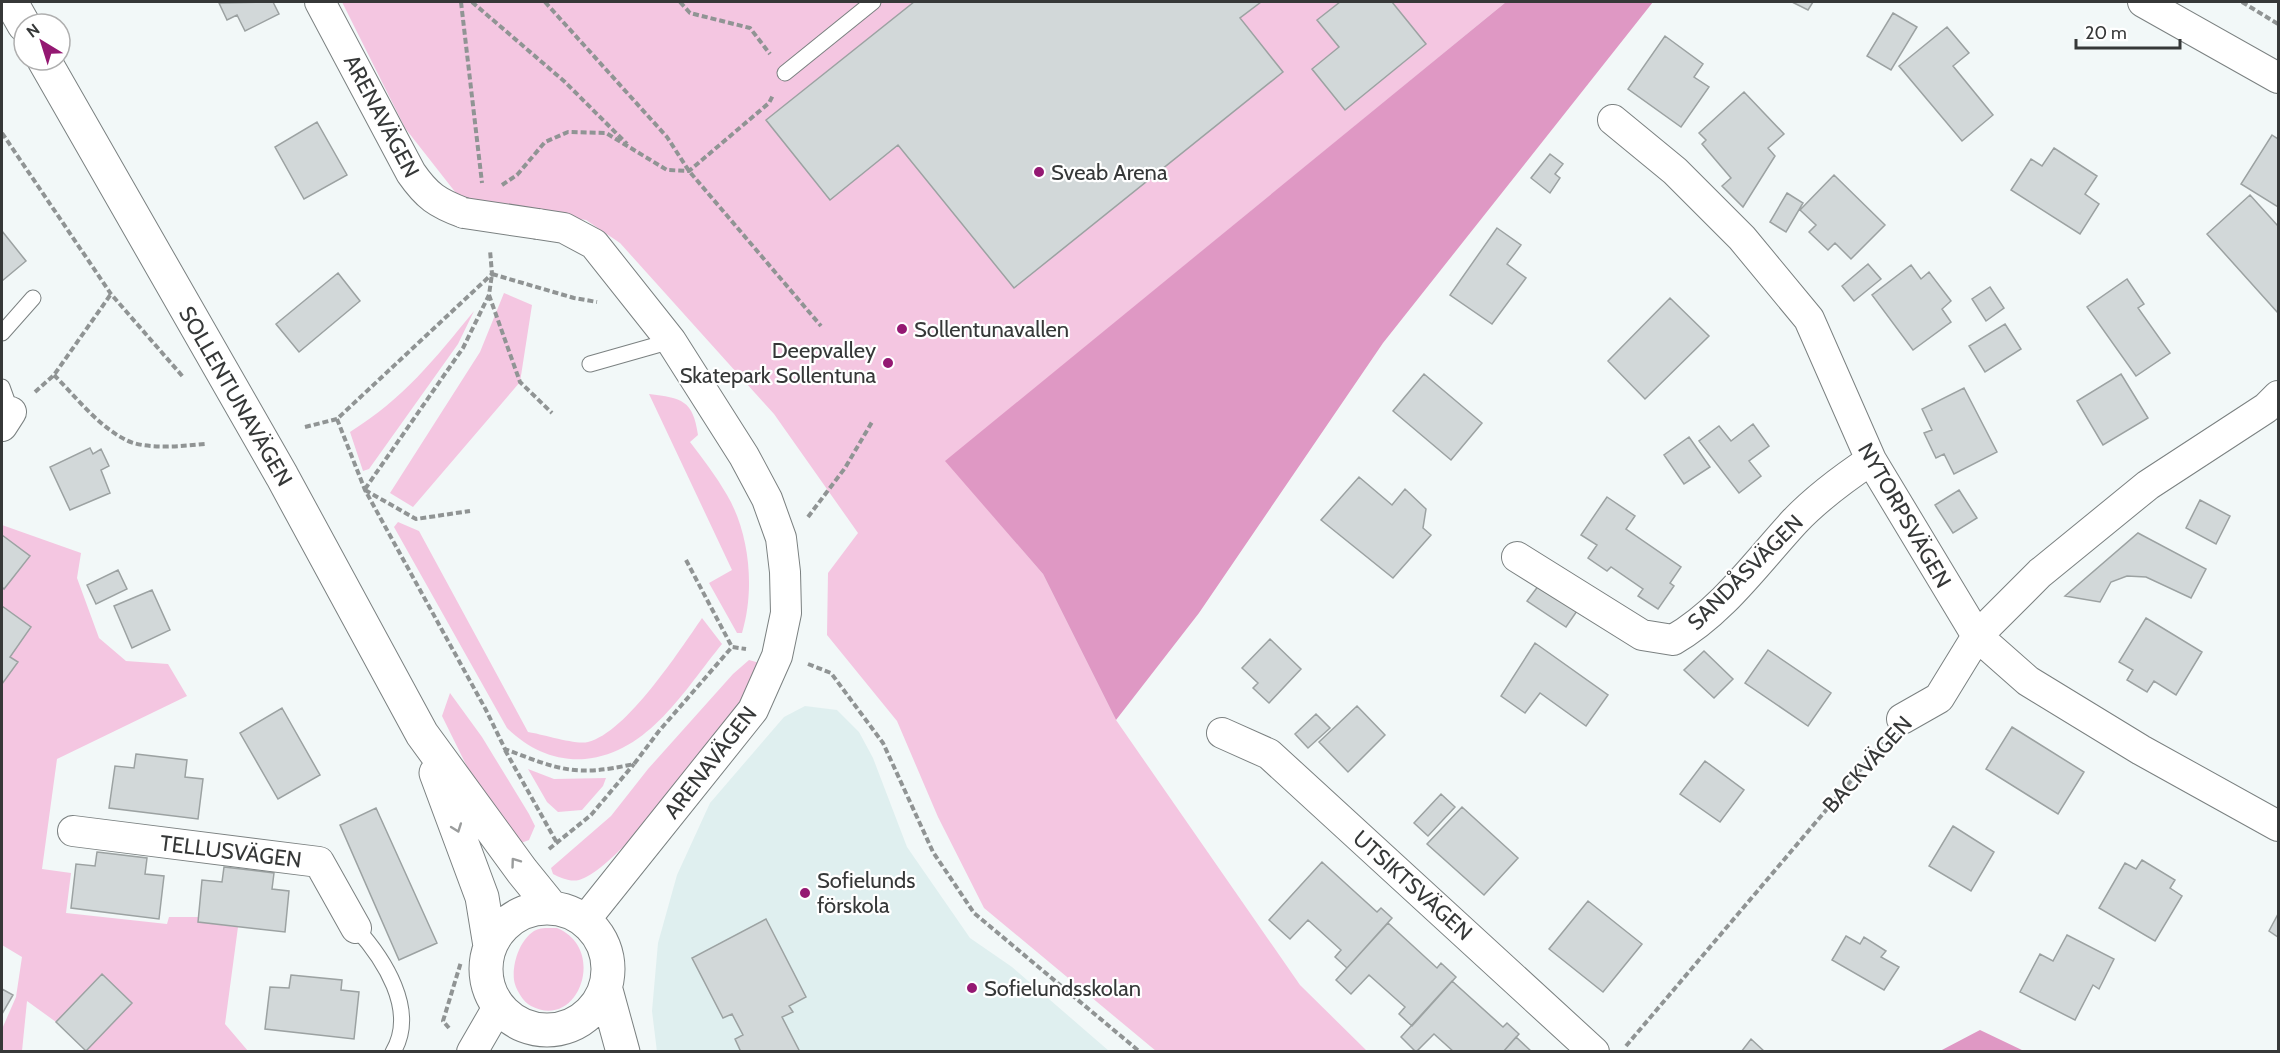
<svg xmlns="http://www.w3.org/2000/svg" width="2280" height="1053" viewBox="0 0 2280 1053" font-family="Cabin,sans-serif">
  <rect width="100%" height="100%" fill="#f2f8f8"/>
  <path fill="#dfefef" d="M805 706 837 710 859 732 873 758 907 847 970 938 1012 967 1109 1051 657 1052 652 1011 658 943 677 875 710 803 784 717Z"/>
  <path fill="#f4c6e1" d="M342 2H1506L946 461 1043 574 1116 720 1300 985 1367 1051H1156L984 908 938 817 897 721 827 635 828 573 858 533 774 414 620 243 586 220 463 202 405 128Z
    M504 293 532 305 520 382 413 507 390 493 480 352Z
    M474 311 458 344 369 469 363 471 350 432C404 398 434 360 474 311Z
    M649 394C682 398 693 400 698 435L690 442C703 459 716 476 727 495 750 534 755 590 742 633H737L709 583 732 570Z
    M398 522 419 531 528 732C542 734 575 745 588 742 626 733 680 650 702 618L722 644C685 689 649 753 585 759 554 761 529 749 507 728L394 527Z
    M2 525 81 553 77 578 99 638 126 661 168 664 187 696 57 759 42 869 71 873 66 913 167 924 169 917H198V922L238 927 225 1024 248 1051H86L132 1003 102 974 56 1022 27 1001 22 1051H2V1029L16 997 22 957 2 945V684L18 662 10 657 31 627 2 606V587L4 589 29 556 2 535Z
    M749 660 767 665C742 706 620 870 579 880 570 882 561 878 553 874L551 868 611 816 648 769 733 674Z
    M450 693 482 737 529 814 535 826 529 840 521 843 485 803 442 716Z
    M528 769 554 779 606 778 603 786 582 810 558 812 547 802Z
    M557 928C608 949 578 1031 531 1006 523 1002 515 988 514 980 512 963 520 940 534 931 540 927 550 928 557 928Z"/>
  <path fill="#df98c4" d="M1506 2H1653L1383 343 1199 613 1116 720 1043 574 945 461Z
    M1980 1030 2024 1051H1940Z"/>
  <path fill="#d2d8d9" stroke="#9ca2a2" stroke-width="1.5" d="M273 2 279 14 245 31 237 15 227 20 219 3Z
    M914 2H1261L1240 18 1283 72 1014 288 898 145 830 200 766 120Z
    M1340 2H1392L1426 44 1345 110 1312 69 1339 47 1317 20Z
    M1792 2H1813L1808 10Z
    M1893 13 1917 27 1891 70 1867 56Z
    M1947 27 1969 53 1953 66 1993 115 1962 141 1899 66Z
    M1665 36 1703 64 1694 77 1709 87 1681 127 1628 89Z
    M1744 92 1784 134 1768 148 1775 156 1743 207 1722 186 1731 178 1702 144 1706 140 1699 133Z
    M317 122 347 175 304 199 275 147Z
    M2272 135 2278 139V207L2241 184Z
    M2054 148 2097 176 2085 194 2099 204 2080 234 2011 190 2031 159 2042 166Z
    M1550 154 1563 164 1555 174 1560 178 1550 193 1531 178Z
    M1834 175 1885 225 1851 259 1835 243 1828 250 1809 232 1816 225 1800 210Z
    M1787 193 1803 203 1786 232 1770 222Z
    M2250 195 2278 226V313L2207 234Z
    M1497 228 1521 245 1507 264 1526 278 1492 324 1450 295Z
    M2 231 26 261 2 281Z
    M1868 264 1881 279 1854 301 1842 286Z
    M1911 265 1921 279 1929 272 1951 301 1942 309 1951 322 1913 350 1872 295Z
    M338 273 360 301 299 352 276 324Z
    M2127 279 2144 304 2138 308 2170 353 2136 376 2087 307Z
    M1990 287 2004 308 1986 321 1972 299Z
    M1670 298 1709 336 1645 399 1608 361Z
    M2005 324 2021 349 1985 372 1969 346Z
    M1424 374 1482 423 1451 460 1393 411Z
    M2121 374 2148 418 2103 445 2077 401Z
    M1964 388 1997 452 1954 474 1944 454 1936 458 1924 433 1932 430 1922 409Z
    M1753 424 1769 446 1749 461 1761 476 1739 493 1699 441 1719 426 1731 441Z
    M1689 437 1710 467 1684 484 1664 455Z
    M90 448 93 454 101 449 109 466 101 470 110 493 70 510 50 467Z
    M1359 477 1392 505 1405 489 1426 509 1423 528 1431 535 1393 578 1321 520Z
    M1959 490 1977 518 1953 533 1935 505Z
    M1607 497 1635 516 1626 529 1681 567 1670 583 1674 586 1658 609 1638 596 1643 589 1611 567 1607 571 1588 558 1597 545 1581 535Z
    M2200 500 2230 516 2216 544 2186 528Z
    M2138 533 2206 569 2191 598 2146 577 2127 576 2111 582 2100 602 2065 596Z
    M2 535 30 556 4 589 2 587Z
    M118 570 127 589 96 604 87 585Z
    M1539 585 1577 611 1566 627 1527 601Z
    M152 590 170 630 132 648 114 606Z
    M2 606 31 627 10 657 18 662 2 684Z
    M2146 618 2202 652 2176 695 2154 681 2147 692 2127 680 2133 670 2119 662Z
    M1270 639 1301 669 1269 703 1253 688 1258 683 1242 668Z
    M1535 643 1608 695 1586 726 1540 693 1525 713 1501 696Z
    M1768 650 1831 693 1808 726 1745 683Z
    M1704 651 1733 679 1714 698 1684 670Z
    M1357 706 1385 735 1348 772 1319 742Z
    M282 708 320 775 278 799 240 733Z
    M1316 714 1330 728 1308 748 1295 734Z
    M2012 727 2084 772 2058 814 1986 769Z
    M136 754 187 760 185 777 203 779 198 819 109 808 115 766 134 768Z
    M1705 761 1744 790 1720 822 1680 794Z
    M1441 794 1455 807 1428 836 1414 823Z
    M1462 807 1518 858 1484 895 1427 844Z
    M376 808 437 943 399 960 340 825Z
    M1953 826 1994 852 1971 891 1929 866Z
    M97 852 147 858 145 874 164 876 159 919 71 908 76 864 95 866Z
    M2142 860 2175 880 2170 888 2182 896 2155 941 2099 908 2125 863 2136 869Z
    M1322 862 1377 912 1381 908 1392 918 1347 968 1335 957 1341 950 1308 920 1290 939 1269 920Z
    M224 867 274 873 272 889 289 891 285 932 198 922 202 880 222 882Z
    M1588 901 1642 944 1603 992 1549 949Z
    M2278 914V937L2269 931Z
    M766 919 806 997 789 1006 793 1012 782 1017 800 1052H741L735 1039 743 1035 732 1014 723 1018 692 958Z
    M1388 923 1437 968 1441 963 1456 977 1412 1026 1399 1014 1405 1007 1369 975 1351 994 1336 980Z
    M2067 935 2114 959 2099 989 2093 985 2075 1020 2020 992 2040 954 2053 961Z
    M1846 936 1860 944 1864 937 1886 951 1881 957 1899 967 1884 990 1832 960Z
    M102 974 132 1003 86 1051 56 1022Z
    M291 975 342 980 341 990 359 992 354 1039 265 1029 270 987 289 988Z
    M1452 981 1503 1027 1507 1023 1519 1034 1503 1052H1454L1434 1034 1416 1052 1401 1037Z
    M2 989 13 995 2 1014Z
    M1516 1037 1532 1052H1503Z
    M1751 1039 1765 1052H1741Z"/>
  <g fill="none" stroke-linecap="round" stroke-linejoin="round">
    <g stroke="#7b8181" stroke-width="17">
      <path id="service" d="M785 73 873 2
        M2 333 33 298
        M590 364 671 341
        M2 387 11 412
        M356 928C383 958 418 1010 393 1052"/>
    </g>
    <g stroke="#7b8181" stroke-width="32">
      <path id="minor" d="M320 2 411 173C427 196 437 203 464 213
        M2143 2 2278 78
        M1613 120 1675 171 1742 238 1809 319 1871 460 1977 636 2028 681 2141 750 2278 826
        M538 224 564 228 594 244 671 341 744 456 767 499 781 538 785 572 786 613 777 656 753 710 585 920
        M2 426 11 412
        M1517 557 1642 635 1673 640C1722 612 1757 562 1795 521 1818 497 1844 478 1871 460
        M1902 719 1939 698 1977 636 2040 573 2148 485 2266 408 2278 396
        M1222 733 1269 754 1594 1052
        M73 831 319 862 356 928
        M472 1052 498 1007"/>
    </g>
    <g stroke="#7b8181" stroke-width="35">
      <path id="tertiary" d="M11 2 24 25
        M44 60 282 476 422 734 522 871 552 908
        M436 773 482 897 490 946
        M486 969a61 61 0 1 1 122 0a61 61 0 1 1-122 0Z
        M606 990 623 1052"/>
    </g>
    <path stroke="#909494" stroke-width="4" stroke-dasharray="6 3" stroke-linecap="butt" d="M461 2 482 183
      M472 2 565 82 627 144
      M545 2 667 137 689 171 821 326
      M680 2 690 13 750 28 770 54
      M2242 2 2278 24
      M2 133 111 294 184 378
      M502 185 517 175 545 142 568 132 606 133 667 170 689 171 769 103 773 95
      M489 295 520 382 552 413
      M54 375C76 397 98 426 126 440 145 450 183 446 205 444
      M35 392 54 375 111 294
      M337 419 365 490 486 710 505 749C560 770 575 777 634 764L659 731 732 647 746 649
      M305 427 337 419 492 274 490 250
      M365 489 463 348 489 295 492 274 574 298 597 302
      M365 490 416 519 470 511
      M808 517 845 468 872 422
      M686 560 732 647
      M808 664 831 673 883 743 933 852 974 913 1140 1052
      M505 750 557 843
      M549 849 591 815 634 764
      M449 1028 443 1021 461 962
      M1626 1046 1883 743"/>
    <use href="#service" stroke="#fff" stroke-width="15"/>
    <use href="#minor" stroke="#fff" stroke-width="30"/>
    <use href="#tertiary" stroke="#fff" stroke-width="33"/>
    <g stroke="#7b8181" stroke-width="32" stroke-linecap="butt">
      <path id="minor-bridge" d="M464 213 538 224"/>
    </g>
    <use href="#minor-bridge" stroke="#fff" stroke-width="30"/>
  </g>
  <defs><path id="oneway-chevron" d="M-2-3.5L2.5 0L-2 3.5" fill="none" stroke-width="1.6" stroke-linecap="round" stroke-linejoin="round" transform="scale(1.5)"/></defs>
  <g stroke="#9a9c9c">
    <use href="#oneway-chevron" transform="translate(457 828) rotate(70)"/>
    <use href="#oneway-chevron" transform="translate(515 862) rotate(-126)"/>
  </g>
  <g fill="#941872" stroke="#fff" stroke-width="2">
    <circle cx="1039" cy="172" r="6"/>
    <circle cx="902" cy="329" r="6"/>
    <circle cx="888" cy="363" r="6"/>
    <circle cx="805" cy="893" r="6"/>
    <circle cx="972" cy="988" r="6"/>
  </g>
  <g text-anchor="middle" stroke-width="4.5" stroke-linejoin="round" paint-order="stroke">
    <g font-size="22" fill="#363838" stroke="#fff">
      <text transform="translate(382 116) rotate(62)" y="8">ARENAVÄGEN</text>
      <text transform="translate(236 396) rotate(60)" y="8">SOLLENTUNAVÄGEN</text>
      <text transform="translate(1905 515) rotate(60)" y="8">NYTORPSVÄGEN</text>
      <text transform="translate(1745 572) rotate(-45)" y="8">SANDÅSVÄGEN</text>
      <text transform="translate(710 762) rotate(-52)" y="8">ARENAVÄGEN</text>
      <text transform="translate(1867 764) rotate(-48)" y="8">BACKVÄGEN</text>
      <text transform="translate(231 851) rotate(7)" y="8">TELLUSVÄGEN</text>
      <text transform="translate(1413 885) rotate(42)" y="8">UTSIKTSVÄGEN</text>
    </g>
    <g font-size="22" fill="#363838" stroke="#fff" text-anchor="start">
      <text x="1051" y="180">Sveab Arena</text>
      <text x="914" y="337">Sollentunavallen</text>
      <text x="876" y="358" text-anchor="end">Deepvalley<tspan x="876" dy="25">Skatepark Sollentuna</tspan></text>
      <text x="817" y="888">Sofielunds<tspan x="817" dy="25">förskola</tspan></text>
      <text x="984" y="996">Sofielundsskolan</text>
    </g>
  </g>
  <rect width="2280" height="1053" fill="none" stroke="#363838" stroke-width="6"/>
  <g transform="translate(42 42) rotate(322)"><circle r="28" fill="#ffffff" stroke="#afafaf" stroke-width="1.5"/>
  <path d="M0-4.5L10 22L0 15L-10 22Z" fill="#941872"/>
  <text y="-9" font-size="16" font-weight="bold" text-anchor="middle" fill="#363838">N</text>
  </g>
  <path d="M2076 39v9h104v-9" fill="none" stroke="#363838" stroke-width="3"/>
  <text x="2085" y="39" font-size="18" fill="#363838" stroke="#ffffff" stroke-width="4.5" paint-order="stroke">20 m</text>
</svg>
